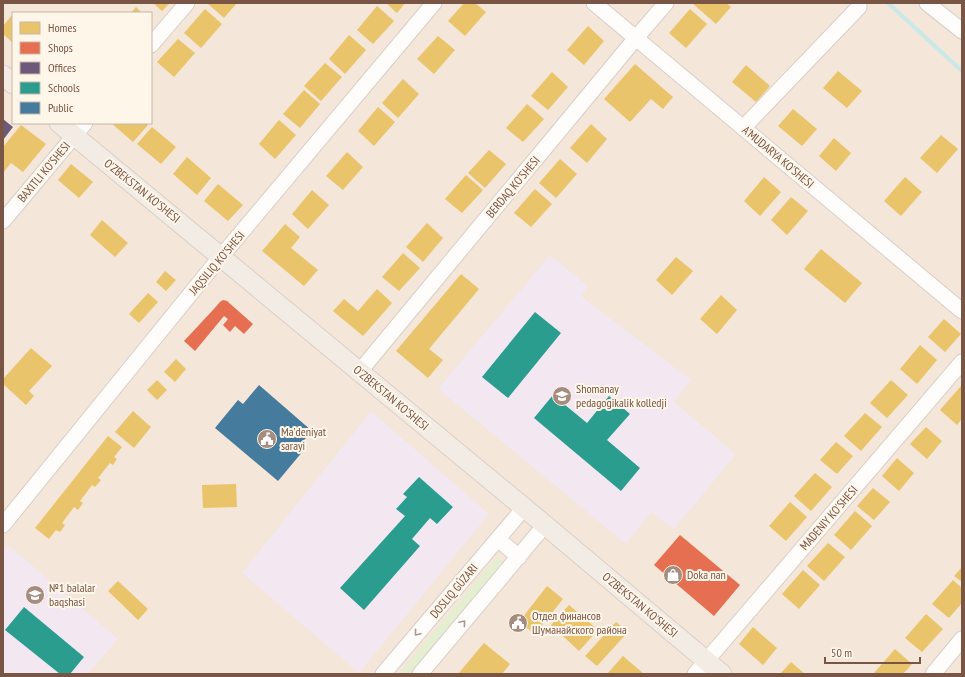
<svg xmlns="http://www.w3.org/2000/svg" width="965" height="677" viewBox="0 0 965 677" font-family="'PT Sans Narrow',sans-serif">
  <rect width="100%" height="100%" fill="#f8f1e8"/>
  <path fill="#f4e6d8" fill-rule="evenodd" d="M3 3H962V674H3ZM13 13H151V123H13Z"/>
  <path fill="#f3e7f2" d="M550 255 588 286 581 296 691 380 674 402 736 454 674 529 651 512 626 544 438 389Z
    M371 411 489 514 359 673 242 573Z
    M8 545 118 639 88 674H3V551Z"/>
  <path fill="#e4efd1" d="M497 557 504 563 410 674H399Z"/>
  <path fill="#e9c46a" d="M153 3H170L162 11Z
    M207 3H237L224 18Z
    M386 3H405L397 13Z
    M464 3H475L486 12 465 36 448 21Z
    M692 3H726L731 7 716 24Z
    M377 6 394 21 373 44 357 30Z
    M136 7 142 13H131Z
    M205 9 222 24 201 48 184 33Z
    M690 9 707 24 686 48 669 33Z
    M13 14V43L3 34V26Z
    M588 26 604 41 584 65 567 50Z
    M349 35 366 50 345 74 329 59Z
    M438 36 455 50 434 74 417 59Z
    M178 39 195 53 174 77 157 62Z
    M325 63 342 77 321 101 304 86Z
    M635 64 673 97 663 109 651 99 630 122 604 99Z
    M746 65 770 86 756 102 732 82Z
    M838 71 862 91 847 108 823 88Z
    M552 72 568 87 548 110 531 96Z
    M403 79 419 94 398 118 382 103Z
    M304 90 320 104 300 128 283 114Z
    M527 104 544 119 523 142 506 128Z
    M378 107 395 122 374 146 358 131Z
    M793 109 817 129 802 146 778 126Z
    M279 120 296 135 275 159 259 144Z
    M111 123H146L148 125 133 142Z
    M591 124 607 139 587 163 570 148Z
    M21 125 46 144 23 172 11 163 3 173V147Z
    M152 127 176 147 161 164 137 144Z
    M941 135 958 149 937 173 920 158Z
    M834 138 851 153 836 171 819 156Z
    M489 150 506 164 485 188 468 173Z
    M347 152 363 167 343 190 326 176Z
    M187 157 211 178 197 195 173 174Z
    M560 159 577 174 556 198 539 183Z
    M71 164 93 182 79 198 58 180Z
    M466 175 483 190 462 213 445 199Z
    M764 177 781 192 760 216 744 201Z
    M905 177 922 192 901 216 884 201Z
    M218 184 243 205 228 221 204 201Z
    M535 189 552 204 531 227 514 213Z
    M312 190 329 205 308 229 292 214Z
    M791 197 808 211 787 235 771 220Z
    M102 220 128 243 115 257 90 235Z
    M427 223 443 238 423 262 406 247Z
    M285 224 300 237 291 248 318 270 304 286 262 251Z
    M821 249 862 283 845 303 804 269Z
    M403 253 420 268 399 291 382 277Z
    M676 257 693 271 672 295 656 280Z
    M165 271 176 280 166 291 156 282Z
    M461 274 479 289 429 349 443 360 428 378 396 351Z
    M377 289 392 303 363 336 333 311 344 299 358 311Z
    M148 293 158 302 139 323 129 314Z
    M721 295 737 310 717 334 700 319Z
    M944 319 961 334 945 352 928 337Z
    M920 345 937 360 917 384 900 369Z
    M31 348 52 366 29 391 34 396 26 405 3 384V379Z
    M176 359 186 369 175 382 164 372Z
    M157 380 167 390 157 400 147 390Z
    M891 380 908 395 887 418 870 403Z
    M961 386 962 387V419L957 425 940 410Z
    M133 411 151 427 134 448 115 432Z
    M865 413 882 427 861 451 844 436Z
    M926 427 942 441 927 459 910 444Z
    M108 436 122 447 114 457 117 459 113 465 110 463 98 478 101 480 95 487 92 485 80 501 83 503 78 510 74 507 62 523 65 525 60 532 56 530 49 539 35 528Z
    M836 442 853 456 837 474 820 460Z
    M897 458 914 473 899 491 882 476Z
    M815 473 832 487 811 511 794 496Z
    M236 484 237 507 203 508 202 485Z
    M873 488 890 502 874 520 857 506Z
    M790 502 807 517 786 541 769 526Z
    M855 511 872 526 851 550 834 535Z
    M828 543 845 557 824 581 807 566Z
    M962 567V582L954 576Z
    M803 570 820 585 799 609 782 594Z
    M953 580 962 588V603L949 618 932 604Z
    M118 581 148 609 138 620 108 591Z
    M547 586 563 599 535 634 519 622Z
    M569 605 598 630 579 651 551 625Z
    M926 614 943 629 922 652 905 638Z
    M616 622 628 632 597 666 585 656Z
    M753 627 777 648 763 665 739 644Z
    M484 643 510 664 502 674H458Z
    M895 649 912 664 903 674H875L874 673Z
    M623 656 644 674H607Z
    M791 662 805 674H780Z"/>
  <path fill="#e76f51" d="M223 300 227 301 253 324 244 334 235 326 230 332 223 325 228 319 224 316 195 351 184 341 212 311 220 302Z
    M680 535 740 585 714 616 654 565Z"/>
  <path fill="#6d597a" d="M3 119 13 127 3 140Z"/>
  <path fill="#2a9d8f" d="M535 312 561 333 508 398 482 377Z
    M553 395 587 423 609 396 630 414 607 440 640 468 621 491 534 418Z
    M419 477 453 507 437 524 430 518 412 539 420 546 364 610 340 588 405 516 396 509 407 497 403 494Z
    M24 607 84 657 70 674H60L5 630Z"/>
  <path fill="#457b9d" d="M259 385 312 431 298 447 303 451 278 481 215 428 238 400 243 404Z"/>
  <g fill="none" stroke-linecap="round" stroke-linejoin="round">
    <path stroke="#c9e9e9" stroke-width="4" d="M888 3 962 71"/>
    <g stroke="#dacec6" stroke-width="17">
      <path id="minor" d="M594 3 962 311
        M927 3 962 31
        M151 45 187 3
        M743 128 859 7
        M3 221 85 123
        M360 371 636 38 666 3
        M3 525 209 271 434 3
        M498 539 519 557
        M383 674 524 508
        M420 674 545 525
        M695 674 962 362
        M933 674 962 639"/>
    </g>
    <g stroke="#dacec8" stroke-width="21">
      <path id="major" d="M3 75 13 84
        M59 123 545 525 722 674"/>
    </g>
    <use href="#minor" stroke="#fefdfc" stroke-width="15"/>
    <use href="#major" stroke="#f3ece4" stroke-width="19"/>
  </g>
  <defs><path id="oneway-chevron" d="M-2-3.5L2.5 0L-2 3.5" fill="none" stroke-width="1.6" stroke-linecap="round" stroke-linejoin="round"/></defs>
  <g stroke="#ae988f">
    <use href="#oneway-chevron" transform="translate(463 623) rotate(-50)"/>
    <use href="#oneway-chevron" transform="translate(417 633) rotate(130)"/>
  </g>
  <defs>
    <g id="university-disc" transform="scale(1)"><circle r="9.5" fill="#a58c7f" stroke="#fff6ea"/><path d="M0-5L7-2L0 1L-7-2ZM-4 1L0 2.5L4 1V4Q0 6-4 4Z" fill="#fff"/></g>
    <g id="civic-disc" transform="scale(1)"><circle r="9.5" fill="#a58c7f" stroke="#fff6ea"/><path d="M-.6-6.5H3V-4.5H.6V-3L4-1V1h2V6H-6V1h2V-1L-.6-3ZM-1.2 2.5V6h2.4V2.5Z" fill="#fff"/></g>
    <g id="shop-disc" transform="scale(1)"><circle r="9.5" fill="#a58c7f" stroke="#fff6ea"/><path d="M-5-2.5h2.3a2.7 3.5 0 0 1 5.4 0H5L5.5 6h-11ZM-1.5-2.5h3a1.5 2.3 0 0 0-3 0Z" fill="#fff"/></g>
    <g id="school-disc" transform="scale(1)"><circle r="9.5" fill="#a58c7f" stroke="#fff6ea"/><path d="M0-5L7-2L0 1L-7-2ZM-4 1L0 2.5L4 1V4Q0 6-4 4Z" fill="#fff"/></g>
  </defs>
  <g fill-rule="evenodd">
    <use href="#university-disc" x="562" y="396"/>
    <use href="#civic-disc" x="267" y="439"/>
    <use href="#shop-disc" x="673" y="575"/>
    <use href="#school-disc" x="35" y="595"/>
    <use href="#civic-disc" x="518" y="623"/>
  </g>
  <g text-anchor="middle" stroke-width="4" stroke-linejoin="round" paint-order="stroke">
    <g font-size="12" fill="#795546" stroke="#fff6ea">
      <text transform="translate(778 157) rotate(40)" y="4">A'MUDARYA KO'SHESI</text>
      <text transform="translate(44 172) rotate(-50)" y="4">BAXITLI KO'SHESI</text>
      <text transform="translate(513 187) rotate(-50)" y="4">BERDAQ KO'SHESI</text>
      <text transform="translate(142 191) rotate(39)" y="4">O'ZBEKSTAN KO'SHESI</text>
      <text transform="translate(217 263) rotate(-50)" y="4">JAQSILIQ KO'SHESI</text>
      <text transform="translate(391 398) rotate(40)" y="4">O'ZBEKSTAN KO'SHESI</text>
      <text transform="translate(829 518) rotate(-49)" y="4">MADENIY KO'SHESI</text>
      <text transform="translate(454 591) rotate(-50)" y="4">DOSLIQ GÚZARI</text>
      <text transform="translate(640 605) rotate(40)" y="4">O'ZBEKSTAN KO'SHESI</text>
    </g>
    <g font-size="12" fill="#795546" stroke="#fff6ea" text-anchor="start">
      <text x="576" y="393">Shomanay<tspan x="576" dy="14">pedagogikalik kolledji</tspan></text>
      <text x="281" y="436">Ma'deniyat<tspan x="281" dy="14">sarayi</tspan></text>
      <text x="687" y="579">Doka nan</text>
      <text x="49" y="592">№1 balalar<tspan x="49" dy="14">baqshasi</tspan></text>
      <text x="532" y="620">Отдел финансов<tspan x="532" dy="14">Шуманайского района</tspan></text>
    </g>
  </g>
  <rect width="965" height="677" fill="none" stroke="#795546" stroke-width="8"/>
  <rect x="12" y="12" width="140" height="112" fill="#fff6ea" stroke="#c9b6a8"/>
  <rect x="20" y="22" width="20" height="12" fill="#e9c46a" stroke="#c9b6a8"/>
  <text x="48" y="32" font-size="12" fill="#795546">Homes</text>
  <rect x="20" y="42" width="20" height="12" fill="#e76f51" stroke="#c9b6a8"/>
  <text x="48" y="52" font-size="12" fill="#795546">Shops</text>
  <rect x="20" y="62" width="20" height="12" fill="#6d597a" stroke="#c9b6a8"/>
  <text x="48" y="72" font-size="12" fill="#795546">Offices</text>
  <rect x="20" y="82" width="20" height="12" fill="#2a9d8f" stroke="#c9b6a8"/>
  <text x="48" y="92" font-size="12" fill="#795546">Schools</text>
  <rect x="20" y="102" width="20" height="12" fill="#457b9d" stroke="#c9b6a8"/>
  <text x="48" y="112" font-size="12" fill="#795546">Public</text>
  <path d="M825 657v6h95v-6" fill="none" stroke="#795546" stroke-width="2"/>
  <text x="831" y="657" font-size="12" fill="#795546" stroke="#fff6ea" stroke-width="3" paint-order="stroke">50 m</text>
</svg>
